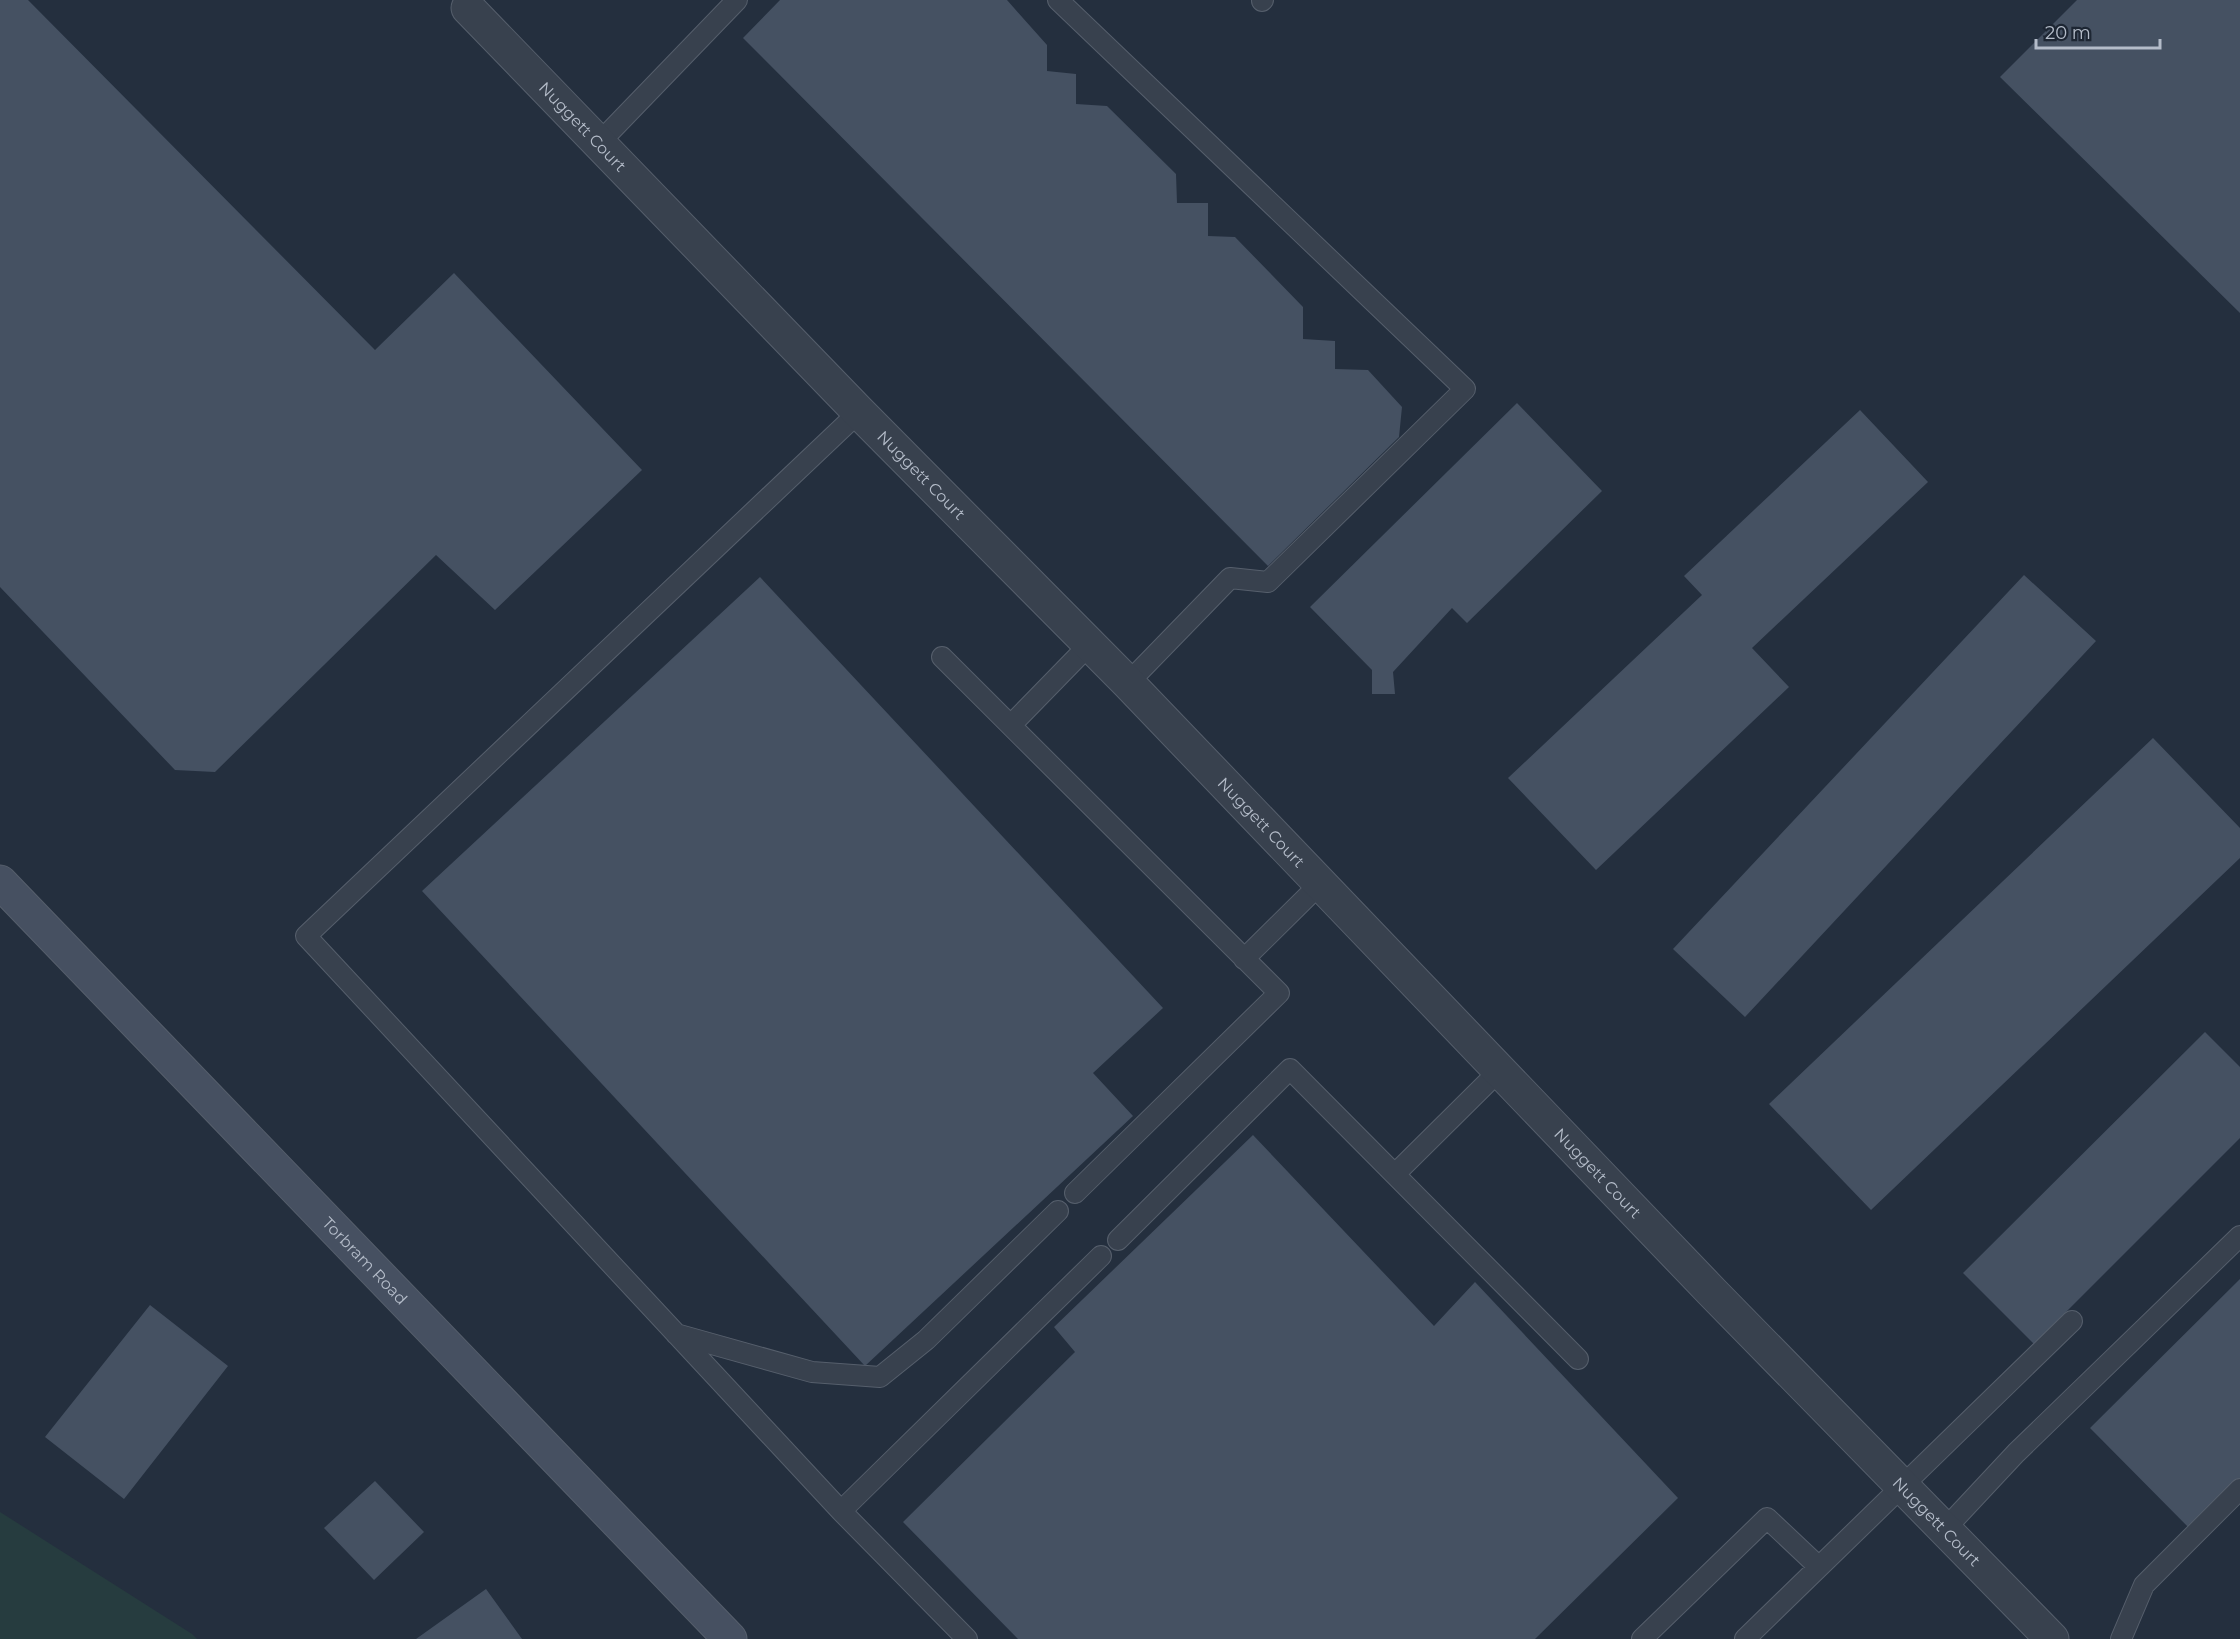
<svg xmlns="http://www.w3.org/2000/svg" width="2240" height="1639" viewBox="0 0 2240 1639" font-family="Montserrat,sans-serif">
  <rect width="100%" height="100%" fill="#242f3e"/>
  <path fill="#263c3f" d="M0 1512 192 1634 197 1639H0Z"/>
  <path fill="#455162" d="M0 0H28L375 350 454 273 642 470 495 610 436 555 215 772 175 770 0 587Z
    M780 0H1007L1047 45V71L1076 74V104L1107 106 1176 174 1177 203H1208V236L1235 237 1303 307V339L1335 341V369L1368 370 1402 407 1399 437 1268 566 743 38Z
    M2077 0H2240V313L2000 77Z
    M1517 403 1602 491 1467 623 1452 608 1393 672 1395 694H1372V670L1310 607Z
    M1860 410 1928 482 1752 648 1789 687 1596 870 1508 778 1702 595 1684 576Z
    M2024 575 2096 641 1745 1017 1673 949Z
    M760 577 1163 1008 1093 1073 1133 1116 865 1366 422 891Z
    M2153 738 2240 828V858L1871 1210 1769 1104Z
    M2205 1032 2240 1067V1138L2034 1344 1963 1273Z
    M1253 1135 1434 1326 1475 1282 1678 1498 1535 1639H1018L903 1522 1075 1352 1054 1327Z
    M2240 1279V1489L2195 1534 2090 1428Z
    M150 1305 228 1366 124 1499 45 1437Z
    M375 1481 424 1532 374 1580 324 1528Z
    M486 1589 522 1639H416Z"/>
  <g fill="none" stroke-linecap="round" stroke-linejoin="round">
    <g stroke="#565f6c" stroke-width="22">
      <path id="lane" d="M1058 0 1465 389 1268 582 1230 578 1128 683
        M1262 1 1263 0
        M599 143 737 0
        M859 412 306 936 841 1511 967 1639
        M942 657 1279 993 1075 1193
        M1011 725 1090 644
        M1244 959 1321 883
        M1395 1174 1500 1070
        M1118 1240 1290 1069 1578 1359
        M676 1334 812 1372 880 1377 926 1340 1058 1211
        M841 1511 1101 1256
        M1945 1529 2016 1453 2240 1236
        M1642 1639 1767 1518 1819 1567
        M1745 1639 2072 1321
        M2121 1639 2144 1585 2240 1489"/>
    </g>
    <g stroke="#565f6c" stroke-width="35">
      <g id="street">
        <path id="s1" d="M468 8 859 412 1128 683 1712 1292 2052 1639"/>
      </g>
    </g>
    <g stroke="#565f6c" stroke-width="35">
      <g id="secondary">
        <path id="s2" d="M0 882 730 1639"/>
      </g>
    </g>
    <use href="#lane" stroke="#38414e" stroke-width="20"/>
    <use href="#street" stroke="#38414e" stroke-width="33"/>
    <use href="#secondary" stroke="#465061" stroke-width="33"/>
  </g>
  <g text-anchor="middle" stroke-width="5" stroke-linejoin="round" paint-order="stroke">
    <g font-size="16" fill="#b4bcc9" stroke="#1d2633">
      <text dy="6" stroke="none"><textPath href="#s1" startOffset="165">Nuggett Court</textPath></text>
      <text dy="6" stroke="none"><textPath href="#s1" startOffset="651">Nuggett Court</textPath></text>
      <text dy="6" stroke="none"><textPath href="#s1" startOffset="1137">Nuggett Court</textPath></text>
      <text dy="6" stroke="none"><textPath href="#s1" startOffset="1623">Nuggett Court</textPath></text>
      <text dy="6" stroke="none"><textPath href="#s2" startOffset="526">Torbram Road</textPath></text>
      <text dy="6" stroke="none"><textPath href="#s1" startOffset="2109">Nuggett Court</textPath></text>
    </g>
  </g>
  <path d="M2036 39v9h124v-9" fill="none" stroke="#b4bcc9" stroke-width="3"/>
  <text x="2045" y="39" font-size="18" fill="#b4bcc9" stroke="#1d2633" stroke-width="4.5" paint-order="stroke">20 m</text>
</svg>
